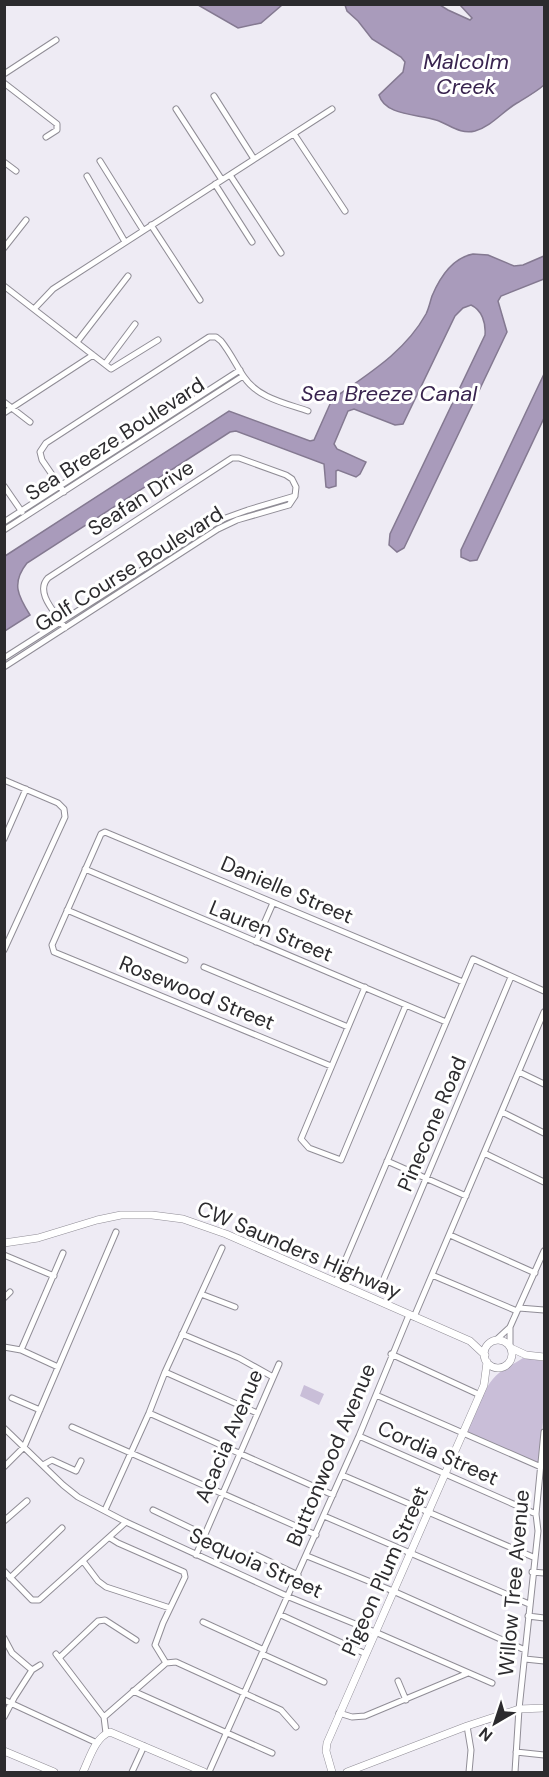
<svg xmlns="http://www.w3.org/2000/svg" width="549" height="1777" viewBox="0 0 549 1777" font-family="'DM Sans',sans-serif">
  <rect width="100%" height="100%" fill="#eeebf4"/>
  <path fill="#c9bed8" d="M523 1358 544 1361V1412L539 1463 467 1432C476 1413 482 1387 499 1373 504 1369 517 1362 523 1358Z
    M304 1385 324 1394 319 1405 300 1396Z"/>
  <path fill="#a99bbb" stroke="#847991" stroke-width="1.5" d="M198 5H282L261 23 238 28Z
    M345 5H440L448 10 470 20 472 18 460 5H544V85C536 92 527 97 517 103 503 111 492 126 475 131 460 135 449 124 436 120 419 114 385 116 379 95L403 72 405 62 401 57 372 39 358 21 347 11Z
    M473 254 488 255 514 266 523 265 544 256V279L501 296 498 301 507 332 404 548 397 552 389 545 390 534 485 335C486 323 482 310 471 305L463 308 455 316 403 424 395 425 354 409 348 411 334 444 337 449 366 462 360 474 356 477 338 470 336 471V486L329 488 326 487 324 464 236 431 230 432 27 563C11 583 18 596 30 615L5 631V556L229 411 310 441 314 440 330 404 334 398C368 374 405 352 426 314 429 308 430 302 432 296 440 277 452 258 473 254Z
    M544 374V418L477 560 470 561 461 557V550Z"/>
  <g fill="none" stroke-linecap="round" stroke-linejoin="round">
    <g stroke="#908d96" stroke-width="7">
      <path id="street" d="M4 74 56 40
        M4 83 57 124V130L46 137
        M214 96 254 159
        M176 109 222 180
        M294 134 345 211
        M100 161 143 230
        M4 162 16 171
        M230 175 281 253
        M87 176 125 242
        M215 184 252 242
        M151 225 200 300
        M4 248 26 220
        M4 286 111 369 158 340
        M34 309 53 289 332 109
        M77 342 128 276
        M105 364 135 324
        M4 402 30 422
        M4 413 93 355
        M4 486 22 512
        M64 492 42 460 40 452 46 443 209 337H216L221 341C230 352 236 365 244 377 258 398 285 403 308 411
        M4 522 240 370
        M4 530 243 376
        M4 658 220 520 248 510 295 496
        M4 667 218 529 237 520 289 505 295 496 296 487 292 479 286 475 239 458H232L48 578C34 593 57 614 65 628
        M4 780 58 803 64 809 65 817 4 950
        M4 839 26 789
        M85 869 446 1022
        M67 910 185 960
        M256 942 273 903
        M204 967 348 1027
        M365 987 301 1139 309 1148 341 1160 406 1005
        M331 1066 54 952 52 945 101 834 105 832 463 982
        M519 1072 544 1084
        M502 1112 544 1133
        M484 1153 544 1182
        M387 1161 466 1196
        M450 1235 535 1273
        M4 1255 54 1276
        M432 1275 517 1311
        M336 1282 473 959 544 991
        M382 1283 511 977
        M201 1294 235 1307
        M4 1298 10 1292
        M519 1308 544 1310
        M414 1317 544 1012
        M182 1334 239 1358 273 1377
        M496 1340 509 1328
        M510 1346V1327L544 1251
        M4 1347 21 1350
        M391 1354 480 1395
        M58 1367 21 1350 63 1253
        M165 1372 257 1413
        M376 1395 541 1467
        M12 1398 40 1410
        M149 1413 333 1495
        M72 1427 316 1535
        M4 1428 63 1485 78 1497 126 1522 289 1597 375 1632 492 1683
        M359 1436 536 1514
        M43 1465 52 1460 76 1471 81 1461
        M4 1467 24 1447 116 1232
        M342 1475 533 1557
        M105 1510 149 1413 165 1372 222 1248
        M153 1510 205 1535
        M324 1516 529 1604
        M4 1521 27 1501
        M110 1538 118 1543 184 1572 185 1577 163 1623 155 1645 166 1663
        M196 1555 279 1364
        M256 1555 298 1575
        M307 1556 393 1591 525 1650
        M83 1561 98 1581 106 1587 170 1608
        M4 1571 32 1600H39L126 1522
        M532 1572 544 1573
        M10 1578 62 1528
        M281 1615 366 1654
        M528 1616 544 1618
        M203 1622 264 1650
        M4 1638 12 1653 32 1670 14 1698 4 1717
        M56 1654 104 1717 106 1733
        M262 1654 324 1682
        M59 1658 98 1621 105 1620 136 1640
        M525 1659 544 1661
        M32 1670 40 1665
        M398 1681 406 1700
        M133 1691 272 1753
        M4 1700 97 1743
        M339 1713 352 1717 365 1716 468 1673
        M104 1717 166 1663 176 1662 281 1710 296 1727
        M467 1726 471 1750 469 1772
        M516 1752 544 1755
        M132 1772 144 1746
        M209 1772 359 1436 409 1315
        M515 1772 519 1709 538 1531 536 1514 544 1432"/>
    </g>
    <g stroke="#908d96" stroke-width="8">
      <path id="secondary" d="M4 1243 38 1238 97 1220 121 1215H152L183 1219 226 1234 470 1341 485 1355
        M484 1354a14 14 0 1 1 28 0a14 14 0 1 1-28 0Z
        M511 1348 526 1355 544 1357
        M4 1751 54 1772
        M83 1772C89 1760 95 1737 110 1732L204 1772
        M332 1772 326 1751 327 1743 484 1385 487 1362
        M347 1772 467 1726 519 1709 544 1708"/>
    </g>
    <use href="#street" stroke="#fff" stroke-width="5"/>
    <use href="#secondary" stroke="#fff" stroke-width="7"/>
  </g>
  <g text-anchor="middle" stroke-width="6" stroke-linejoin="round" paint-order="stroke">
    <g font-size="21" fill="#2c2b2e" stroke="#fff">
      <text transform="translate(115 439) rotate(-33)" y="7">Sea Breeze Boulevard</text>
      <text transform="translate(141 498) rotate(-33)" y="7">Seafan Drive</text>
      <text transform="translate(129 569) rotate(-32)" y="7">Golf Course Boulevard</text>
      <text transform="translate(287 890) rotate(23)" y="7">Danielle Street</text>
      <text transform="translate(271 931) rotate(22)" y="7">Lauren Street</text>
      <text transform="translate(197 993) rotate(22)" y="7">Rosewood Street</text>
      <text transform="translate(432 1124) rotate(-67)" y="7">Pinecone Road</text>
      <text transform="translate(299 1250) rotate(23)" y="7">CW Saunders Highway</text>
      <text transform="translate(229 1436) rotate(-67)" y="7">Acacia Avenue</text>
      <text transform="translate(438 1453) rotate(24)" y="7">Cordia Street</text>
      <text transform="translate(331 1455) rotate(-67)" y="7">Buttonwood Avenue</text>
      <text transform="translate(256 1563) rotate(24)" y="7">Sequoia Street</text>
      <text transform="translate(385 1571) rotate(-66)" y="7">Pigeon Plum Street</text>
      <text transform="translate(514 1583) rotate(-85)" y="7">Willow Tree Avenue</text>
    </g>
    <g font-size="22" font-style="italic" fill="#39244f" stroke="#fff">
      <text x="466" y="69">Malcolm<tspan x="466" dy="25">Creek</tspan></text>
      <text x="389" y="401">Sea Breeze Canal</text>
    </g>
  </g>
  <rect width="549" height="1777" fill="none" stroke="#2c2b2e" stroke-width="12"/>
  <g transform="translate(495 1723) rotate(219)" stroke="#ffffff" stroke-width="4.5" paint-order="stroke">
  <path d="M0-4.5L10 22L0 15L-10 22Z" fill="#2c2b2e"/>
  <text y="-9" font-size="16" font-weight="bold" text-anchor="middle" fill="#2c2b2e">N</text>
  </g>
</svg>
